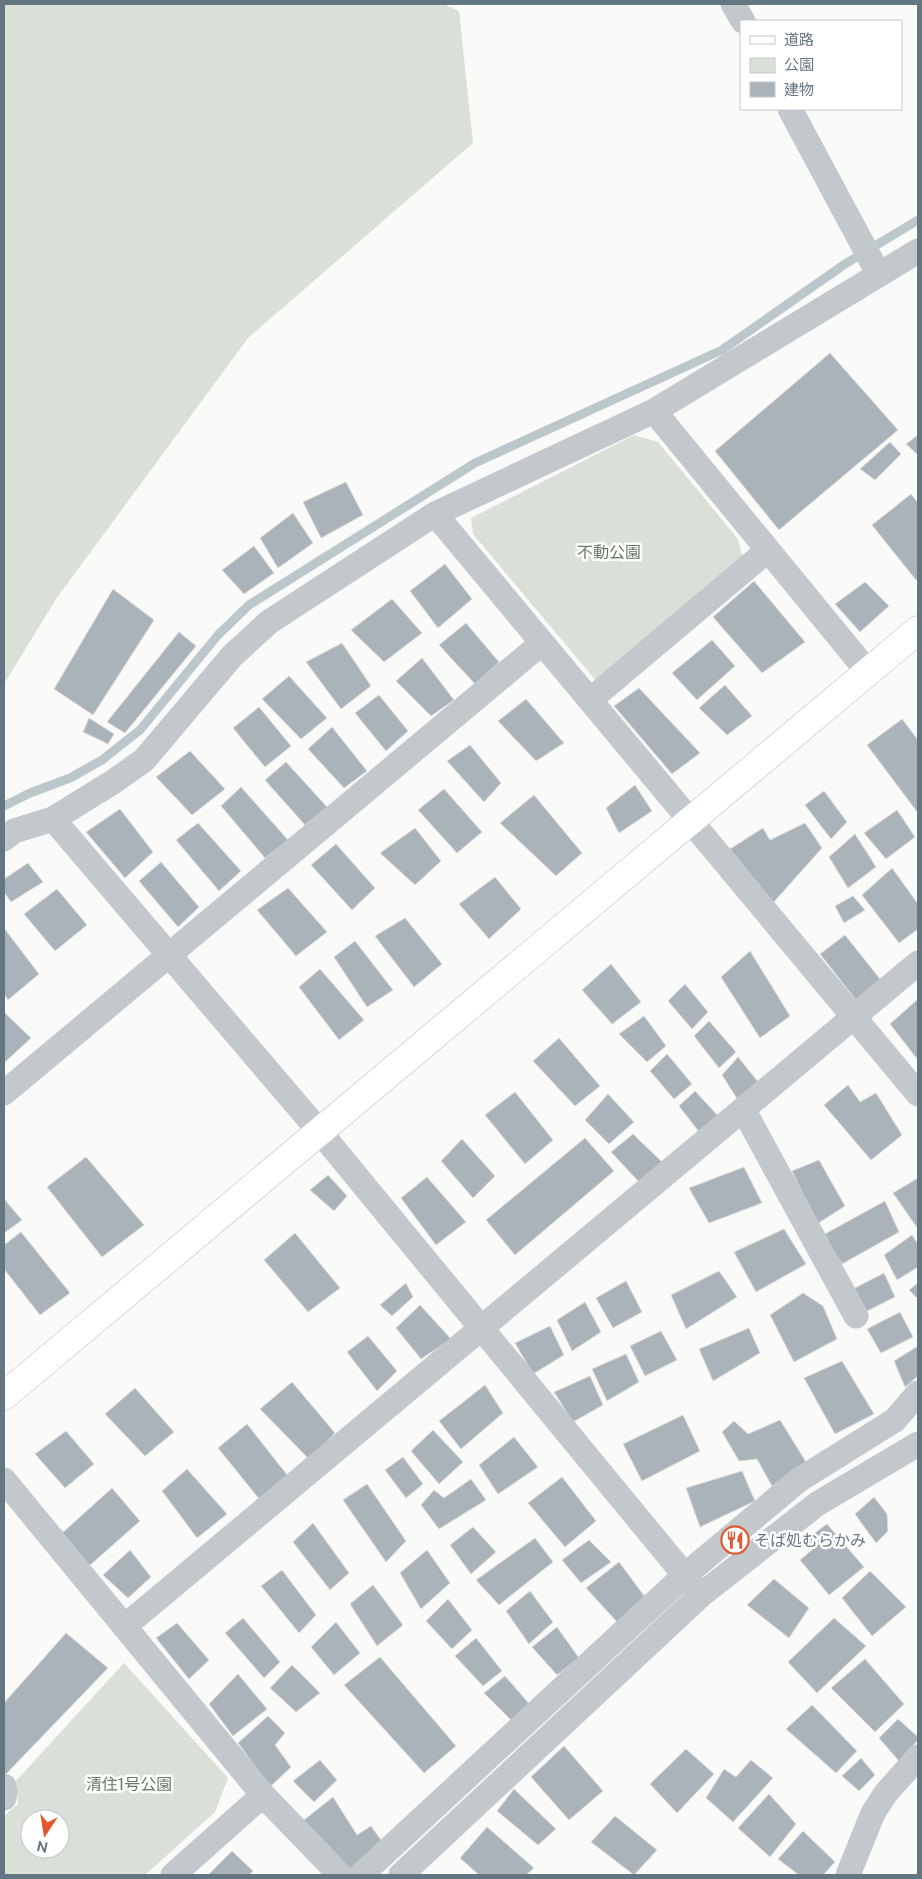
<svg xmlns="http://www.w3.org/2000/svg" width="922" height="1879" viewBox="0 0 922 1879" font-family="'Public Sans','Noto Sans JP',sans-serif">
  <rect width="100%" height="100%" fill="#fafaf8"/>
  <path fill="#dadfd7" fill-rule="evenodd" d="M4 4H443L459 11 473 143 248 338 56 599 4 684Z
    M634 435 658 442 738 539 743 559 597 682 473 534 471 518Z
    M124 1663 228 1778 215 1812 145 1875H4V1816L18 1804 16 1781ZM30 1819H60V1849H30Z"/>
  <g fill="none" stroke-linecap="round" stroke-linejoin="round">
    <path stroke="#bbc7cb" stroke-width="9" d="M4 806 30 793 70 778 102 760 140 730 218 635 249 605 475 463 722 350 845 264 918 220"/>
  </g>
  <path fill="#aab3b9" stroke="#dcdcda" d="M830 353 898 430 779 530 715 451Z
    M918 435V455L906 444Z
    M890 442 901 454 875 480 860 469Z
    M346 482 363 515 321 538 303 502Z
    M911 494 918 503V578L916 580 872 525Z
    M293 513 313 543 278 568 260 538Z
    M254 546 274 573 244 594 222 570Z
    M445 564 472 599 438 628 410 591Z
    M754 581 805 642 762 673 713 617Z
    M865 582 889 606 860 632 835 604Z
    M113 589 154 620 93 715 54 689Z
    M392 599 422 633 384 662 351 630Z
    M466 623 499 662 475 684 439 645Z
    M179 632 196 646 125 733 107 722Z
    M712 640 735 666 697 700 672 673Z
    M342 643 371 686 341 709 306 662Z
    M422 658 454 700 431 716 396 681Z
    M289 676 327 718 301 739 262 699Z
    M725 685 752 716 727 735 699 708Z
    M639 688 700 753 672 774 614 706Z
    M379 695 408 731 386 751 355 713Z
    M526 699 564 743 536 761 498 721Z
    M259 707 291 746 265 767 233 728Z
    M89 718 114 734 108 744 83 732Z
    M902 719 918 740V813L867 745Z
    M332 727 367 771 344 788 308 749Z
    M470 745 501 783 484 802 447 761Z
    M190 751 225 789 192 815 156 777Z
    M286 762 327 807 305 825 265 780Z
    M635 785 652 811 619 833 606 808Z
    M241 787 288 840 265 858 221 806Z
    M444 789 482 832 457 853 418 810Z
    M824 791 847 822 831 839 805 805Z
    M534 795 582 853 556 876 500 823Z
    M120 809 153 852 125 878 86 832Z
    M897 810 915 837 886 859 864 833Z
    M198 823 241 871 219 891 176 840Z
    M805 823 822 848 773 903 730 849 763 828 770 840Z
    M415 828 441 861 415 885 380 853Z
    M855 834 876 867 848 888 829 857Z
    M336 844 375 888 352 910 311 865Z
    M161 862 199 907 178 927 139 881Z
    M28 863 43 882 11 902 4 892V879Z
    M892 868 918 904V929L899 943 862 895Z
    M495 877 521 909 489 939 459 904Z
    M288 888 327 932 296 956 257 910Z
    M57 889 87 925 55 951 24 914Z
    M853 896 865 910 844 923 835 906Z
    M405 918 442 964 414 987 375 936Z
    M4 928 39 974 8 1000 4 994Z
    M845 935 880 979 856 1000 820 954Z
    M355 941 393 990 367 1007 334 957Z
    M750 951 790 1016 760 1038 721 977Z
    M611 964 641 1002 612 1024 582 990Z
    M320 969 364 1020 339 1040 299 987Z
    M685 984 708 1012 692 1029 668 1001Z
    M918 999V1060L890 1024Z
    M4 1012 31 1038 4 1063Z
    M644 1016 666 1046 647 1062 619 1034Z
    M709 1021 736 1052 719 1068 694 1036Z
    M559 1038 600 1086 575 1106 533 1061Z
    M667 1054 692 1084 674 1099 650 1071Z
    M738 1057 759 1083 738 1100 722 1075Z
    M848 1085 860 1102 876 1093 902 1135 871 1160 824 1105Z
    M695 1091 720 1118 700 1133 679 1106Z
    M515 1092 553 1140 525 1164 485 1115Z
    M608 1094 634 1122 609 1144 585 1120Z
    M633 1134 662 1162 640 1183 611 1152Z
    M585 1138 614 1171 515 1255 486 1220Z
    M462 1139 495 1176 473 1198 441 1161Z
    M86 1157 144 1225 102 1257 47 1187Z
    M819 1160 845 1206 817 1224 792 1171Z
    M744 1167 762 1203 709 1223 689 1188Z
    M328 1175 347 1196 334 1211 310 1190Z
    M427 1177 466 1222 436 1245 401 1198Z
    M918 1178V1229L893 1193Z
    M4 1199 22 1220 4 1233Z
    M885 1201 899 1232 842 1264 823 1235Z
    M784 1229 806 1264 756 1292 734 1252Z
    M21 1232 70 1293 40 1315 4 1269V1245Z
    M295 1233 340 1288 308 1312 264 1260Z
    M912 1235 918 1244V1267L897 1280 884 1255Z
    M719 1271 737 1297 686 1329 671 1295Z
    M884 1273 895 1297 863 1313 851 1290Z
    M626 1281 642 1312 613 1328 596 1298Z
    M406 1283 413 1297 392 1316 380 1305Z
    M918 1283V1299L909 1290Z
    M803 1293 823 1306 837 1339 794 1362 770 1315Z
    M585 1302 601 1332 572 1351 557 1320Z
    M420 1305 451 1339 421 1359 396 1328Z
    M900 1312 913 1337 881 1353 867 1329Z
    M550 1326 564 1355 533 1374 515 1343Z
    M749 1328 760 1353 713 1381 699 1349Z
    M661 1331 677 1360 645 1376 630 1346Z
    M368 1336 397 1371 377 1391 347 1352Z
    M918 1346V1376L905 1387 894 1361Z
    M626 1354 639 1382 607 1401 592 1369Z
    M842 1361 874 1414 835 1434 804 1378Z
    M590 1376 603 1405 573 1422 554 1392Z
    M292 1382 335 1433 309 1459 260 1409Z
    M485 1385 503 1413 461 1449 439 1421Z
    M135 1388 174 1432 145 1456 105 1414Z
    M683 1415 700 1451 642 1481 623 1444Z
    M780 1420 806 1462 772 1486 757 1459 739 1461 722 1432 734 1421 748 1434Z
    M247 1424 288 1476 260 1500 218 1448Z
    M433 1430 463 1462 439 1484 411 1451Z
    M66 1431 94 1464 65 1488 35 1454Z
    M514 1437 538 1467 498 1494 479 1465Z
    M403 1457 423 1484 406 1498 385 1470Z
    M187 1469 227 1514 197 1538 162 1491Z
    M742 1471 755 1501 700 1527 686 1488Z
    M562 1477 596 1521 565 1547 528 1503Z
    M471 1479 486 1500 439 1529 421 1505 434 1490 444 1498Z
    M367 1484 406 1541 386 1562 343 1500Z
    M112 1488 140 1521 89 1566 60 1535Z
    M874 1497 887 1514 888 1531 876 1543 855 1514Z
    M313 1523 349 1573 330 1590 293 1542Z
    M827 1524 864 1567 829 1595 800 1560 812 1550 808 1538Z
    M473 1527 496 1552 471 1574 450 1545Z
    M535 1538 553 1562 499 1605 476 1580Z
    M589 1540 611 1562 581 1583 562 1560Z
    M130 1550 151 1577 128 1598 103 1575Z
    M427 1550 450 1583 421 1609 400 1573Z
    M619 1562 645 1597 618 1623 586 1588Z
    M282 1570 316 1615 299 1633 261 1586Z
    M870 1571 906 1607 872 1636 842 1598Z
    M774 1579 809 1608 789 1638 747 1605Z
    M373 1585 403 1625 377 1646 350 1604Z
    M530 1591 553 1622 529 1644 506 1611Z
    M448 1599 472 1630 452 1649 426 1621Z
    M243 1618 280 1662 264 1678 225 1633Z
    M834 1618 866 1646 817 1693 788 1662Z
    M336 1622 360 1653 334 1675 311 1647Z
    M177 1623 209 1660 189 1679 156 1638Z
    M557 1627 579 1658 557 1675 532 1647Z
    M66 1633 108 1668 6 1774 4 1772V1703Z
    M476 1638 502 1671 483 1686 455 1656Z
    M380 1657 456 1746 424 1773 344 1685Z
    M865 1659 904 1704 875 1732 831 1688Z
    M292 1665 320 1693 296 1712 270 1688Z
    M238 1674 267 1709 233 1736 209 1704Z
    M505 1676 532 1707 513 1722 484 1693Z
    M812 1705 857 1751 836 1773 786 1729Z
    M268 1716 285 1733 275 1745 291 1767 270 1787 238 1743Z
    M898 1719 918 1737V1740L899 1761 879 1738Z
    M564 1746 603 1791 569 1820 531 1777Z
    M686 1749 714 1774 677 1813 650 1784Z
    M861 1758 875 1775 859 1791 842 1776Z
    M320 1760 337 1780 314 1802 293 1781Z
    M751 1760 773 1778 733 1822 706 1798 724 1769 736 1777Z
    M514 1789 556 1829 538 1845 497 1811Z
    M769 1794 796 1824 770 1857 738 1828Z
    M333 1797 357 1835 371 1826 383 1843 351 1873 304 1820Z
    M615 1816 657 1850 634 1875 591 1842Z
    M487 1827 534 1868 526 1875H479L460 1858Z
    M803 1831 835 1862 823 1875H799L778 1859Z
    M232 1851 253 1871 249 1875H208Z"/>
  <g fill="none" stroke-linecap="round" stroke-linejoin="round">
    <g stroke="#b3babf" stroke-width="29">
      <path id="secondary" d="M4 1396 918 630"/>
    </g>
    <path stroke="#c3c8cc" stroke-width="25" d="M733 4 743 21
      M790 109 879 275
      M654 411 868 672
      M435 514 918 1094
      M590 700 768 550
      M53 819 320 1132 701 1595
      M4 839 14 831 53 819 113 782 144 760 232 656 269 622 435 514 654 411 918 251
      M4 1093 542 643
      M743 1109 856 1316
      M4 1480 263 1795 340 1875
      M125 1626 918 963
      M4 1786 5 1793 4 1798
      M173 1875 263 1795
      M361 1875 685 1575 799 1480 895 1420 918 1393
      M401 1875 701 1595 817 1504 918 1444
      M848 1875 873 1813 886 1793 918 1757"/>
    <use href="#secondary" stroke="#fff" stroke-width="28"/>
  </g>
  <defs>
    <g id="restaurant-ring" transform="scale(1.4375)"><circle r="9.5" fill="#fff" stroke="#e4572e" stroke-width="1.5"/><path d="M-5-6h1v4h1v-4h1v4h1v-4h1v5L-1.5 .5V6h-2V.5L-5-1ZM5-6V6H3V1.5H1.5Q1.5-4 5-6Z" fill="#e4572e"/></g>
  </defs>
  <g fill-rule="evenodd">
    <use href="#restaurant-ring" x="735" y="1540"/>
  </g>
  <g text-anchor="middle" stroke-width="5" stroke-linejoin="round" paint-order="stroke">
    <g font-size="16" fill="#687a64" stroke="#fff">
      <text x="609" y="558">不動公園</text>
      <text x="129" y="1790">清住1号公園</text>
    </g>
    <g font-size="16" fill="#657683" stroke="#fff" text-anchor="start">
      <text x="754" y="1546">そば処むらかみ</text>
    </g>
  </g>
  <rect width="922" height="1879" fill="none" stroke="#657683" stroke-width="10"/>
  <rect x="740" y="20" width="162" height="90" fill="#ffffff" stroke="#c1c8cd"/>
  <rect x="750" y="36" width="25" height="8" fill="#ffffff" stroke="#c1c8cd"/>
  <text x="784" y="45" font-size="15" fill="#657683">道路</text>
  <rect x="750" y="58" width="25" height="15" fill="#dadfd7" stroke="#c1c8cd"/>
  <text x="784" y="70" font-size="15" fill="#657683">公園</text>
  <rect x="750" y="82" width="25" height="15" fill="#aab3b9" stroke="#c1c8cd"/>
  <text x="784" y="95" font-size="15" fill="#657683">建物</text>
  <g transform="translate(45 1834) rotate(192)"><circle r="24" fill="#ffffff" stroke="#c1c8cd"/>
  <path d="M0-4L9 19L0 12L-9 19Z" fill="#e4572e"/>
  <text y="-8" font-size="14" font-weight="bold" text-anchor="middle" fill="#657683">N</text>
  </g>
</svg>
